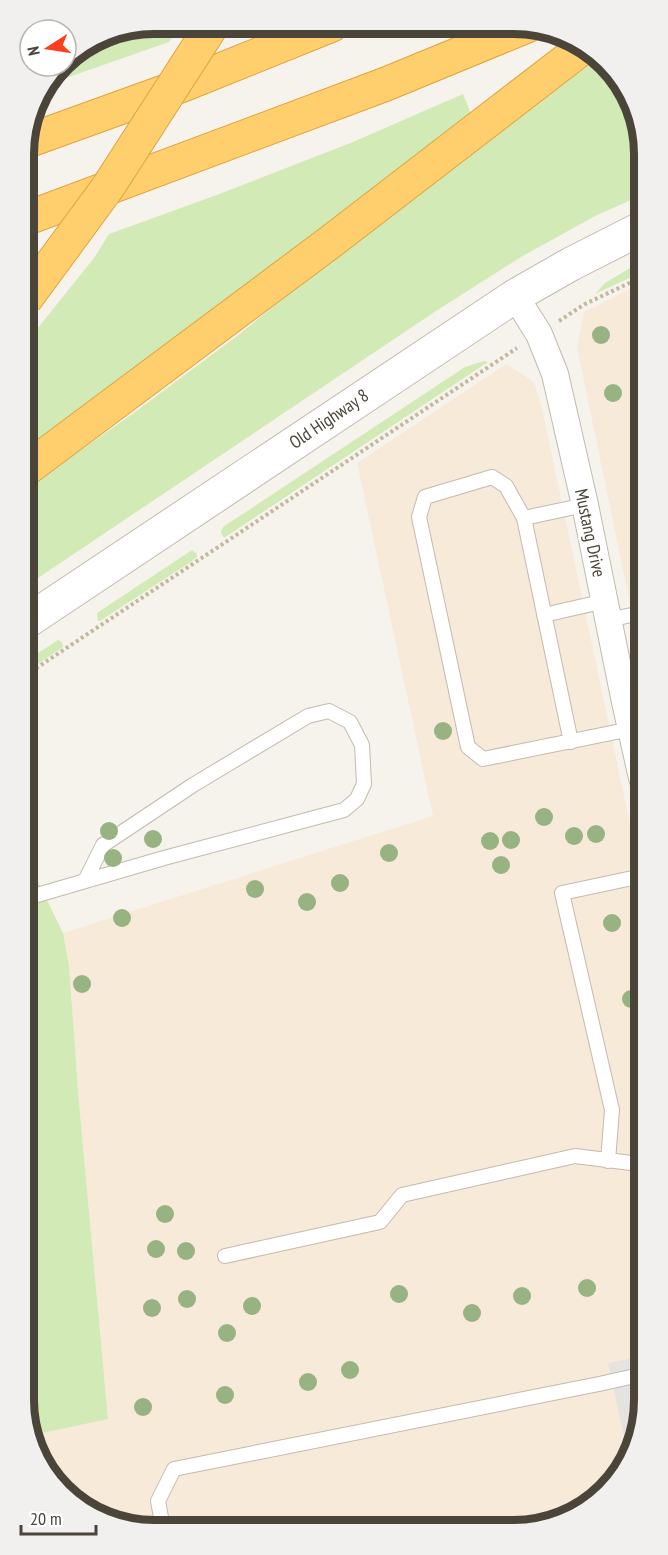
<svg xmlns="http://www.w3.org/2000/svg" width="668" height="1555" viewBox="0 0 668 1555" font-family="'PT Sans Narrow',sans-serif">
  <rect width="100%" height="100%" fill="#f6f3ec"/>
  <path fill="#f7ead8" d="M640 284 641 657 577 347 584 312Z
    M506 364 521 373 534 383 541 404 642 881 644 1410 612 1486 547 1527 129 1529 62 1493 29 1436 108 1419 79 1103 69 966 63 933 433 816 357 463Z"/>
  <path fill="#d2eab5" d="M154 24H180L169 42 46 85 61 66H66V59L68 57 105 34Z
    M599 59 606 62 640 121V196L595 216 521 257 436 311 26 586 25 489 131 415 237 336 367 231 522 109Z
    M463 94 472 116 25 457V344L94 258 109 234 214 196 353 142Z
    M640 262V273L595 294 605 283Z
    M484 361 488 362 224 538 221 533 223 527 465 367Z
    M192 550 197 554V557L192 561 100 621H98L97 613Z
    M58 640 62 642 63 647 26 672V661Z
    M27 859 63 933 69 966 79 1103 108 1419 29 1436Z"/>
  <path fill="#e5e3e0" d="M644 1356V1410L627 1450 608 1363Z"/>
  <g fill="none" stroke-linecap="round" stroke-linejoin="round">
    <g stroke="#c2bbae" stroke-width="16">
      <path id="service" d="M524 518 585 505
        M544 615 605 601
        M608 620 641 613
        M571 742 524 518 506 486 492 477 425 497 419 517 468 747 483 759 631 729
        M27 898 164 858 344 810 357 799 364 784 362 745 350 722 329 711 308 716 193 785 103 845 85 881
        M608 1161 612 1110 562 893 642 876
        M225 1256 380 1222 402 1195 575 1156 631 1163 643 1161
        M163 1528 158 1501 174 1469 599 1384 644 1374"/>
    </g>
    <g stroke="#c2bbae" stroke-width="28">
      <path id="minor" d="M515 296 539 334 555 374 585 505 625 702 642 778"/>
    </g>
    <g stroke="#c2bbae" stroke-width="35">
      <path id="tertiary" d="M26 622 515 296 571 264 640 229"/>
    </g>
    <g stroke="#e0a43c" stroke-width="35">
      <path id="motorway" d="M25 142 183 85 332 25
        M25 219 386 84 527 26
        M25 470 329 243 581 49"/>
    </g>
    <path stroke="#c4b79f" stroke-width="4" stroke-dasharray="3 3" stroke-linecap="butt" d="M559 321 585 304 640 278
      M26 675 517 348"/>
    <use href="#service" stroke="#fff" stroke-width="14"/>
    <use href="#minor" stroke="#fff" stroke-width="26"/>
    <use href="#tertiary" stroke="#fff" stroke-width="33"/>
    <use href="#motorway" stroke="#ffcf6e" stroke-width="33"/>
    <g stroke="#e0a43c" stroke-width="35" stroke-linecap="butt">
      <path id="motorway-bridge" d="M25 300 108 187 213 24"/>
    </g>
    <use href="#motorway-bridge" stroke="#ffcf6e" stroke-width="33"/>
  </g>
  <g fill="#97b381">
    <circle cx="601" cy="335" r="9"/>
    <circle cx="613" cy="393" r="9"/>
    <circle cx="443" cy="731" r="9"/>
    <circle cx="544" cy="817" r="9"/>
    <circle cx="109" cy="831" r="9"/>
    <circle cx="596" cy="834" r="9"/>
    <circle cx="574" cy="836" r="9"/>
    <circle cx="153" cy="839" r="9"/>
    <circle cx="511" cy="840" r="9"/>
    <circle cx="490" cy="841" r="9"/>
    <circle cx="389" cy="853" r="9"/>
    <circle cx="113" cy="858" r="9"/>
    <circle cx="501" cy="865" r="9"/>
    <circle cx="340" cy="883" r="9"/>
    <circle cx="255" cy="889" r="9"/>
    <circle cx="307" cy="902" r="9"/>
    <circle cx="122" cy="918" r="9"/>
    <circle cx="612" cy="923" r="9"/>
    <circle cx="82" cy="984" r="9"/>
    <circle cx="631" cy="999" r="9"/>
    <circle cx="165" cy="1214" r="9"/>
    <circle cx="156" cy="1249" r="9"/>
    <circle cx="186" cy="1251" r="9"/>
    <circle cx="587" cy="1288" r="9"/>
    <circle cx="399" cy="1294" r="9"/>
    <circle cx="522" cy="1296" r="9"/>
    <circle cx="187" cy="1299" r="9"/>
    <circle cx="252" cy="1306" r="9"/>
    <circle cx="152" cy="1308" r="9"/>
    <circle cx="472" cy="1313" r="9"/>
    <circle cx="227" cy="1333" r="9"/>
    <circle cx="350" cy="1370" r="9"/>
    <circle cx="308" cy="1382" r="9"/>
    <circle cx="225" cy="1395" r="9"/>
    <circle cx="143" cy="1407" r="9"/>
  </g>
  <g text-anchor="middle" stroke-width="6" stroke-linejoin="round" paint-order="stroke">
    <g font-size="18" fill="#4b4439" stroke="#fff">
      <text transform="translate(329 419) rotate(-34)" y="6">Old Highway 8</text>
      <text transform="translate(590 533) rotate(78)" y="6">Mustang Drive</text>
    </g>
  </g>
  <path d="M0 0H668V1555H0ZM154 34H514A120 120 0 0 1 634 154V1400A120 120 0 0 1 514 1520H154A120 120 0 0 1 34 1400V154A120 120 0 0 1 154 34Z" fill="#f1f0ef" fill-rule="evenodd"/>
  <path fill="none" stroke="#4b4439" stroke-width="8" d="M154 34H514A120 120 0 0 1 634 154V1400A120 120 0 0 1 514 1520H154A120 120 0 0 1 34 1400V154A120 120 0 0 1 154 34Z"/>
  <g transform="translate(48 48) rotate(258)"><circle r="28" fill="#ffffff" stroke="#b7b4b0" stroke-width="1.5"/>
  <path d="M0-4.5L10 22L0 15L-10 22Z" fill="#fc3f1d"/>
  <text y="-9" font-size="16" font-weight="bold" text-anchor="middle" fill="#4b4439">N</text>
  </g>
  <path d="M21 1525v9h75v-9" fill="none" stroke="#4b4439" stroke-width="3"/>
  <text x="30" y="1525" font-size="18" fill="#4b4439" stroke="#ffffff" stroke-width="4.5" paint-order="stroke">20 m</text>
</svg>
